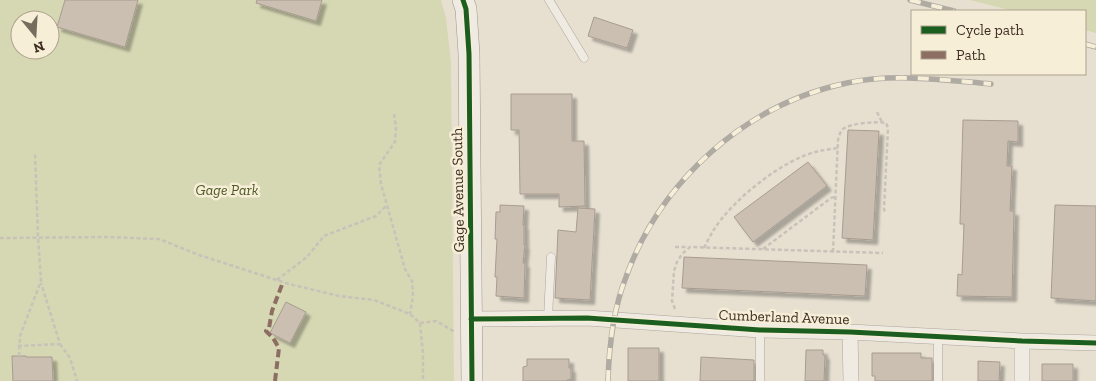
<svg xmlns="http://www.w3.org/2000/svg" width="1096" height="381" viewBox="0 0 1096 381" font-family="'Zilla Slab',serif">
  <defs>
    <filter id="shadow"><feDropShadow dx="4.5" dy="4.5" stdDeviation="1" flood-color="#0004"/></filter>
  </defs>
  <rect width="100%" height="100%" fill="#e7e0d1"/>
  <path fill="#d6d7b3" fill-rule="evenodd" d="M0 0H441L446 18 451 63 454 381H0ZM20 20H50V50H20Z
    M970 0H1096V33L1085 30V11H1013Z"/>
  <path fill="#cbbfb2" stroke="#a89c90" filter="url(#shadow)" d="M65 0H138L125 47 57 27Z
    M257 0H322L316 21 256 3Z
    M594 17 633 30 627 48 588 36Z
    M511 94H572V141H584L585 206 559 207V194H520L519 130H511Z
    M963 120 1018 121V142L1008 141 1007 166H1012L1010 211H1014L1012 297 957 296 958 274 962 275 964 224H960Z
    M848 130 879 131 873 240 842 238Z
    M808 162 827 186 753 242 734 217Z
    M500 205 524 206 523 225H524V245H525L523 263H525L524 298 496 296 497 277H495L497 239H495L496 212H500Z
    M1055 205 1096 206V301L1051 298Z
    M578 208 595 209 590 300 555 298 558 230 576 232Z
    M684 257 867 265 865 296 682 288Z
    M286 302 306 312 290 343 270 333Z
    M628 348H659V381H628Z
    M806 350H823V355H825L824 381H805Z
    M872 353H921V358H932V381H875V376H872Z
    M12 356H26V357H52L53 381H13Z
    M701 357 754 360V381H700Z
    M527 359H569V368H571V379L567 380V381H523V367L527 366Z
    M978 361 1000 362 999 381H978Z
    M1042 364H1073V381H1042Z"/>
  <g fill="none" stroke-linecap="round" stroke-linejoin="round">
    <g stroke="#ada599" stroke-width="9">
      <path id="lane" d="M549 0 584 58
        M548 318 551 257
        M938 336V381
        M760 381V330"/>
    </g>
    <g stroke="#ada599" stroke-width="16">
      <path id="street" d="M471 319 587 318 760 330 850 332 1022 341 1096 343
        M850 332 851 381
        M1022 341V381"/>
    </g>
    <g stroke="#9c958a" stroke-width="22">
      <path id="secondary" d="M463 0 466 9 469 54 472 381"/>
    </g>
    <path stroke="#c8c2b9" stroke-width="2.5" stroke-dasharray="4 2.5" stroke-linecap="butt" d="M877 112 882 122
      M394 114 396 127 395 142 379 165 381 184 405 269 412 281 413 296 410 314
      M0 238 105 237 159 239 199 255 289 284 339 296 374 300 410 314 420 323 423 354V381
      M675 247H688
      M704 248C707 242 710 236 713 231 732 200 783 159 819 151 825 150 831 149 838 148
      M763 249 831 198 835 197
      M833 252 838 140C839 136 840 132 843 129 851 123 877 121 886 123L888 128 884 209 885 213
      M277 280 307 257 324 236 376 216 387 205
      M675 309 672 301 674 271 677 262 682 254 690 247 883 253
      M420 323 436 321 455 332
      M60 344 70 358 77 381
      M18 346 60 344 41 283
      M19 356 20 336 41 281 38 237 35 152"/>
    <use href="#lane" stroke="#efebe3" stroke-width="8"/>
    <use href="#street" stroke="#efebe3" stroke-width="15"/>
    <use href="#secondary" stroke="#efebe3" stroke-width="21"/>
    <g stroke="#afaaa2" stroke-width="5.5">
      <path id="rail" d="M910 0 954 11
        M1085 44 1096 47
        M608 381C609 346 613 310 626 277 661 180 746 104 847 83 895 73 943 80 991 84"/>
    </g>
    <use href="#rail" stroke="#f7eed8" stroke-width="4" stroke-dasharray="11" stroke-linecap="butt"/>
    <path stroke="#8d6e63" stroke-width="4" stroke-dasharray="8 4" stroke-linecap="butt" d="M275 381 279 348 273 338 266 331 269 328 272 311 283 282"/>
    <g stroke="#f7eed8" stroke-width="8">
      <path id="cycleway" d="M463 0 466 9 469 54 472 381
        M471 319 587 318 760 330 850 332 1022 341 1096 343"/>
    </g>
    <use href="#cycleway" stroke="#1b5e20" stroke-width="5"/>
  </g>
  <g text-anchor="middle" stroke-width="5" stroke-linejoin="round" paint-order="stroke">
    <g font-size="15" font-style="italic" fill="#4d5a26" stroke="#f7eed8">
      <text x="227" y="195">Gage Park</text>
    </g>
    <g font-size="15" fill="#3d2e20" stroke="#f7eed8">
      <text transform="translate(458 190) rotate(-91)" y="5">Gage Avenue South</text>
      <text transform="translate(784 317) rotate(2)" y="5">Cumberland Avenue</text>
    </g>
  </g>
  <rect x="911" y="10" width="175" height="65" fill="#f7eed8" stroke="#ada18e"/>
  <rect x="921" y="26" width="25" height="8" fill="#1b5e20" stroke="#ada18e"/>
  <text x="956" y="35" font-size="15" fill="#3d2e20">Cycle path</text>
  <rect x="921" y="51" width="25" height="8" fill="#8d6e63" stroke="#ada18e"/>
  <text x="956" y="60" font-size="15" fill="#3d2e20">Path</text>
  <g transform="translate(35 35) rotate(162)"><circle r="24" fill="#f7eed8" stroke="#ada18e"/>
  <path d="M0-4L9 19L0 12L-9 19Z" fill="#786c5e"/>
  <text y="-8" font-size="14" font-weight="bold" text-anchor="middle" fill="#3d2e20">N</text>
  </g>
</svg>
